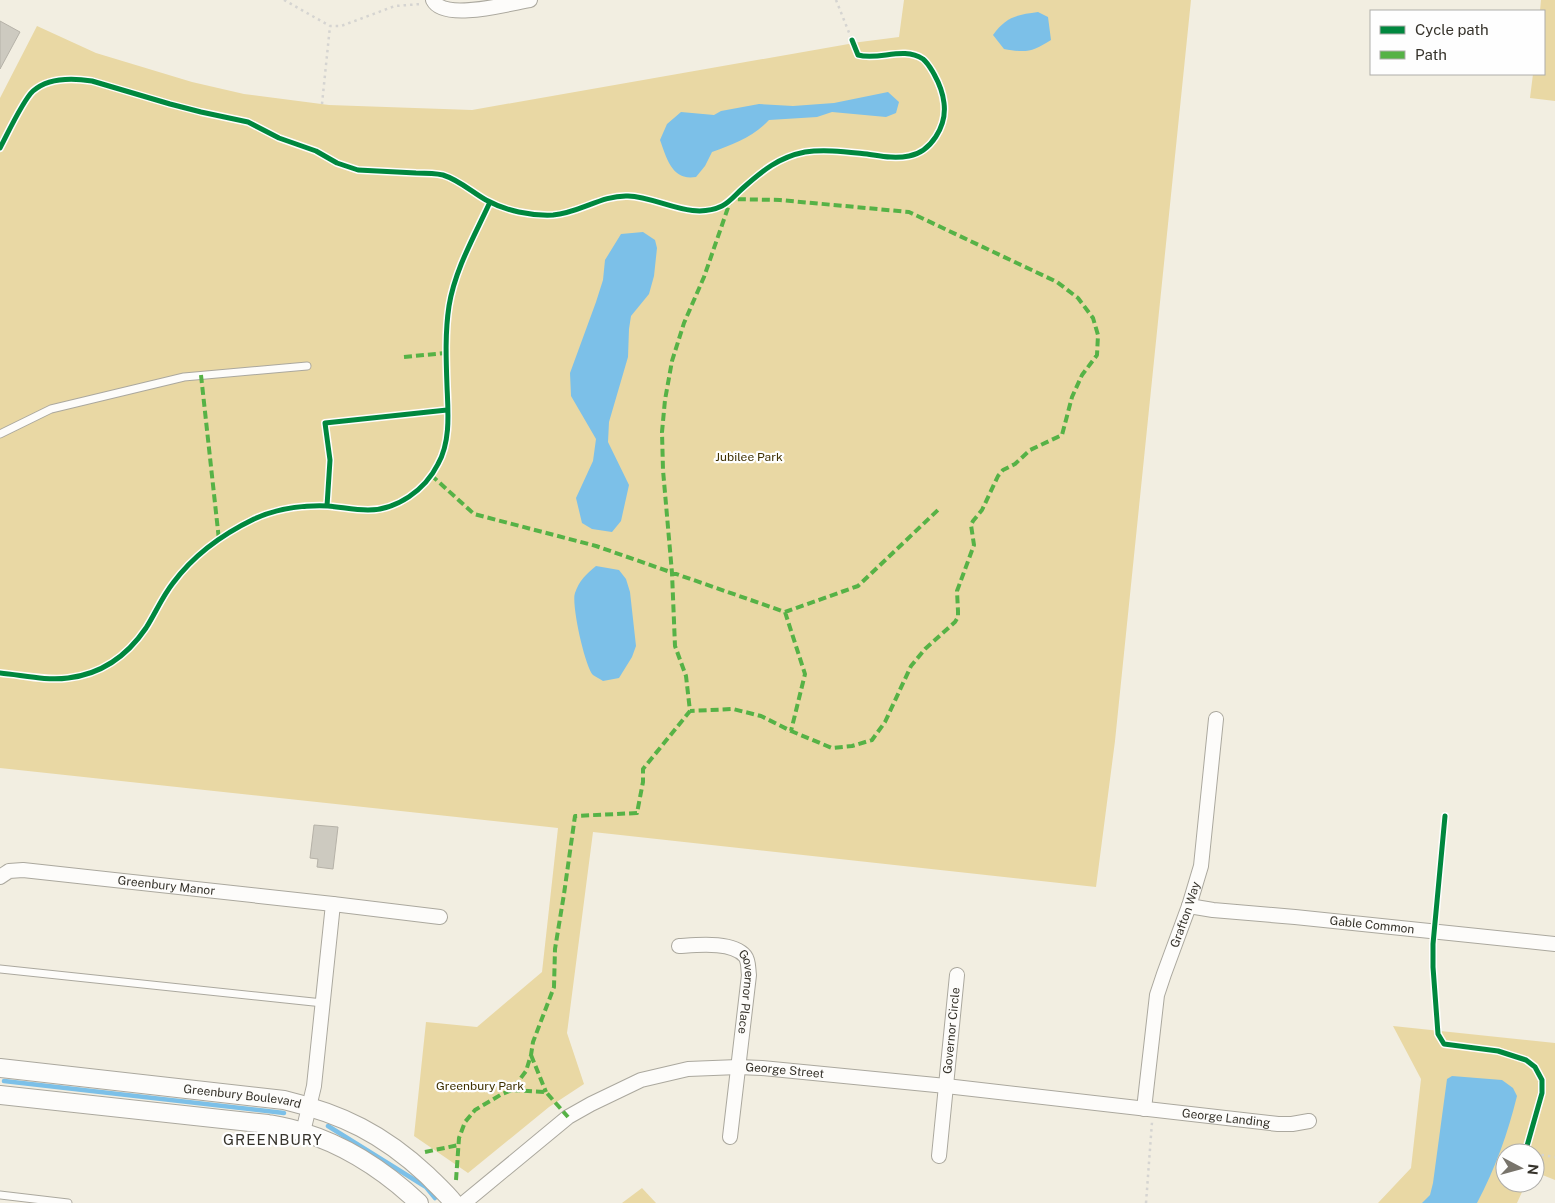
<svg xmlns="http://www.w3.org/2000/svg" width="1555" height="1203" viewBox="0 0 1555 1203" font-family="'Public Sans',sans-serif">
  <rect width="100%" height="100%" fill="#f2eee1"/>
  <path fill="#e9d8a4" d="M904 0H1191L1115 741 1096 887 593 832 567 1033 584 1084 549 1107 468 1173 414 1136 426 1022 477 1027 542 972 558 828 0 768V98L37 26 96 53 192 82 244 94 329 105 472 110 860 42 899 37Z
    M1541 0H1555V101L1530 98 1533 74H1544V11H1540Z
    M1393 1026 1555 1043V1180L1535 1172V1153H1505V1183H1526L1517 1203H1378L1411 1168 1421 1079Z
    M642 1188 656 1203H622Z"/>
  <path fill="#7cc0e8" d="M1038 12 1048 17 1051 40C1032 52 1027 53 1004 49L993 35C1006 17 1016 15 1038 12Z
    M888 92 899 102 896 113 886 117 832 112 817 117 769 120C753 137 733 144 712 152L705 166 696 177C672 181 667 159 660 140L667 124 681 112 714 115 721 111 759 104 793 106 834 103Z
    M643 232 655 240 657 248 654 276 649 294 631 316 629 329 628 357 609 422 608 442 629 485 621 521 612 532 592 529 582 523 576 498 593 461 596 439 571 396 570 373 596 302 603 280 605 260 621 234Z
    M596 566 619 570 626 579 630 592 636 646 632 657 619 678 603 681C600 679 596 677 593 675 585 667 571 604 575 593 579 581 586 574 596 566Z
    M1452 1076 1502 1080 1513 1088 1517 1096C1508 1133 1495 1169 1477 1203H1422L1430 1195 1433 1183 1447 1079Z"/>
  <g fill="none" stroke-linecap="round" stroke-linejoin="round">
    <path stroke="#7cc0e8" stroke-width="4.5" d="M4 1081 284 1113
      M328 1126 426 1187 435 1198"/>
  </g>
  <path fill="#cdcac0" stroke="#b6b2a8" d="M0 21 20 32 0 69Z
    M314 825 338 827 333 869 317 867 318 859 310 858Z"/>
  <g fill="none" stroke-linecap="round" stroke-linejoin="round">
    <g stroke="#aba89e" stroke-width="9">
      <path id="service" d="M0 434 51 409 184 377 307 366
        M0 969 323 1003
        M0 1195 68 1203"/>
    </g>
    <g stroke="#aba89e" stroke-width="16">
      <g id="minor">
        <path d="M433 0C444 22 511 3 530 0"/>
        <path id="s1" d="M0 877 9 871 23 870 333 904 440 917"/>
        <path id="s2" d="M1189 906 1213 910 1295 917 1555 944"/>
        <path id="s3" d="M679 946C697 945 732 941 745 956 749 961 748 969 749 975L730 1137"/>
        <path id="s4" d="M1144 1109 1157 995 1164 974 1189 906 1201 866 1216 719"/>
        <path d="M303 1132 314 1086 333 904"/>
        <path id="s5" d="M939 1156 957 975"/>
        <path id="s6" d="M464 1203 568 1117 591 1104 641 1080 688 1069 738 1067 762 1068 946 1086 1278 1124H1292L1309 1121"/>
      </g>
    </g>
    <g stroke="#aba89e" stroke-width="20">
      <g id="tertiary">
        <path id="s7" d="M0 1068 284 1100C342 1114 383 1134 427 1175 436 1184 446 1193 454 1203"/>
        <path d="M0 1095 268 1124C279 1126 291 1128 302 1132 345 1145 386 1172 419 1203"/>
      </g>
    </g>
    <path stroke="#d5d4d1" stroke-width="2.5" stroke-dasharray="2.5 4" stroke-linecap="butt" d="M284 0 330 26H341L395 6 421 4
      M836 0 852 40
      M322 104 330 26
      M1526 1152 1532 1153
      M1535 1154 1555 1157
      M1146 1203 1152 1122"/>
    <use href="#service" stroke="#fdfcfa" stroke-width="7"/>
    <use href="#minor" stroke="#fdfcfa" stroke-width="14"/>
    <use href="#tertiary" stroke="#fdfcfa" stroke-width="18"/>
    <path stroke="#56b246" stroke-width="4" stroke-dasharray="8 4" stroke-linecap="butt" d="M404 357 446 353
      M201 375 219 540
      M431 475 474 514 596 546 785 612 858 586 939 509
      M785 612 805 674 791 731
      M531 1055 546 1092
      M512 1090 546 1092 568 1117
      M425 1152 459 1145
      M456 1180 459 1138 465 1122 475 1110 502 1094 512 1090 526 1071 531 1055 533 1042 554 987 555 949 564 894 575 816 637 813 643 782V769L690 711 686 676 675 646 672 573 663 470 662 432 665 400 672 361 684 323 704 277 731 199 780 200 909 212 1057 282 1078 298 1093 318 1098 335 1097 355 1082 375 1072 397 1062 435 1030 450 1015 464 1003 470 998 476 982 510 973 521 971 525 974 545 957 591 958 611V617L955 622 925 649 911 666 885 722 872 740 852 746 832 748 791 731 761 716 733 709 690 711"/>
    <g stroke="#fefefe" stroke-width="8">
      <path id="cycleway" d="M0 148C7 135 23 100 33 91 49 77 73 78 92 81L170 104 201 112 248 122 279 138 316 151 337 163 358 170C377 171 397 172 416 173 425 173 434 173 443 175 459 180 472 192 486 200 506 211 531 216 553 215 580 213 601 195 628 196 659 197 691 221 722 206 730 202 736 194 743 188 762 171 779 157 805 152 825 149 847 152 867 154 881 156 894 159 909 156 931 152 947 126 944 103 943 94 939 83 934 74 931 69 928 63 923 59 903 46 879 61 858 55L852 40
        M327 506 330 460 325 423 447 410
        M0 673C22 675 46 681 68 678 102 674 127 656 146 628 155 614 162 597 173 583 193 556 223 534 254 519 276 509 303 505 328 506 341 507 354 510 368 510 397 510 425 490 438 464 451 441 448 411 447 386 446 359 445 332 449 306 455 269 475 235 490 202
        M1445 816 1433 944V967L1438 1034 1444 1044 1498 1051 1526 1060 1535 1067 1542 1080V1093L1525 1153"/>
    </g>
    <use href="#cycleway" stroke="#00873e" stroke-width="5"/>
  </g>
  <g text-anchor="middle" stroke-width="4.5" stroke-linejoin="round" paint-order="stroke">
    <g font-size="12" fill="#3e3001" stroke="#fefefe">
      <text x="749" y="461">Jubilee Park</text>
      <text x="480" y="1090">Greenbury Park</text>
    </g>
    <g font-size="12" fill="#36332b" stroke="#fefefe">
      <text dy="4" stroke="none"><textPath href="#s1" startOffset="169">Greenbury Manor</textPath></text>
      <text dy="4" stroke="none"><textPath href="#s4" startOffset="200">Grafton Way</textPath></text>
      <text dy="4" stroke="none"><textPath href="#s2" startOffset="184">Gable Common</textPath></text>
      <text dy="4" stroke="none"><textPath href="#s3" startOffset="105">Governor Place</textPath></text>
      <text dy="4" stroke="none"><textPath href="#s5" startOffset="126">Governor Circle</textPath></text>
      <text dy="4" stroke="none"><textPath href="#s6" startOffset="362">George Street</textPath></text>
      <text dy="4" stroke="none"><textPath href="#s7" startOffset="244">Greenbury Boulevard</textPath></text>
      <text dy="4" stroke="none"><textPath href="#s6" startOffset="806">George Landing</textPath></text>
    </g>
    <g font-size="15" letter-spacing="1" fill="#36332b" stroke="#fefefe">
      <text x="273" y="1145">GREENBURY</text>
    </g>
  </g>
  <rect x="1370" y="10" width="175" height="65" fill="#fefefe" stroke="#aeadaa"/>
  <rect x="1380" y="26" width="25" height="8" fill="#00873e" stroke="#aeadaa"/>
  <text x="1415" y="35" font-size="15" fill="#36332b">Cycle path</text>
  <rect x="1380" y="51" width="25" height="8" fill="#56b246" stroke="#aeadaa"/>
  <text x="1415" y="60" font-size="15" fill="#36332b">Path</text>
  <g transform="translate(1520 1168) rotate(96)"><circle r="24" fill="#fefefe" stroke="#aeadaa"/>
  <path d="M0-4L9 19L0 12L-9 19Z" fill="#78746b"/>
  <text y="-8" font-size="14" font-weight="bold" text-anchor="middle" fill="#36332b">N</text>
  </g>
</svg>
